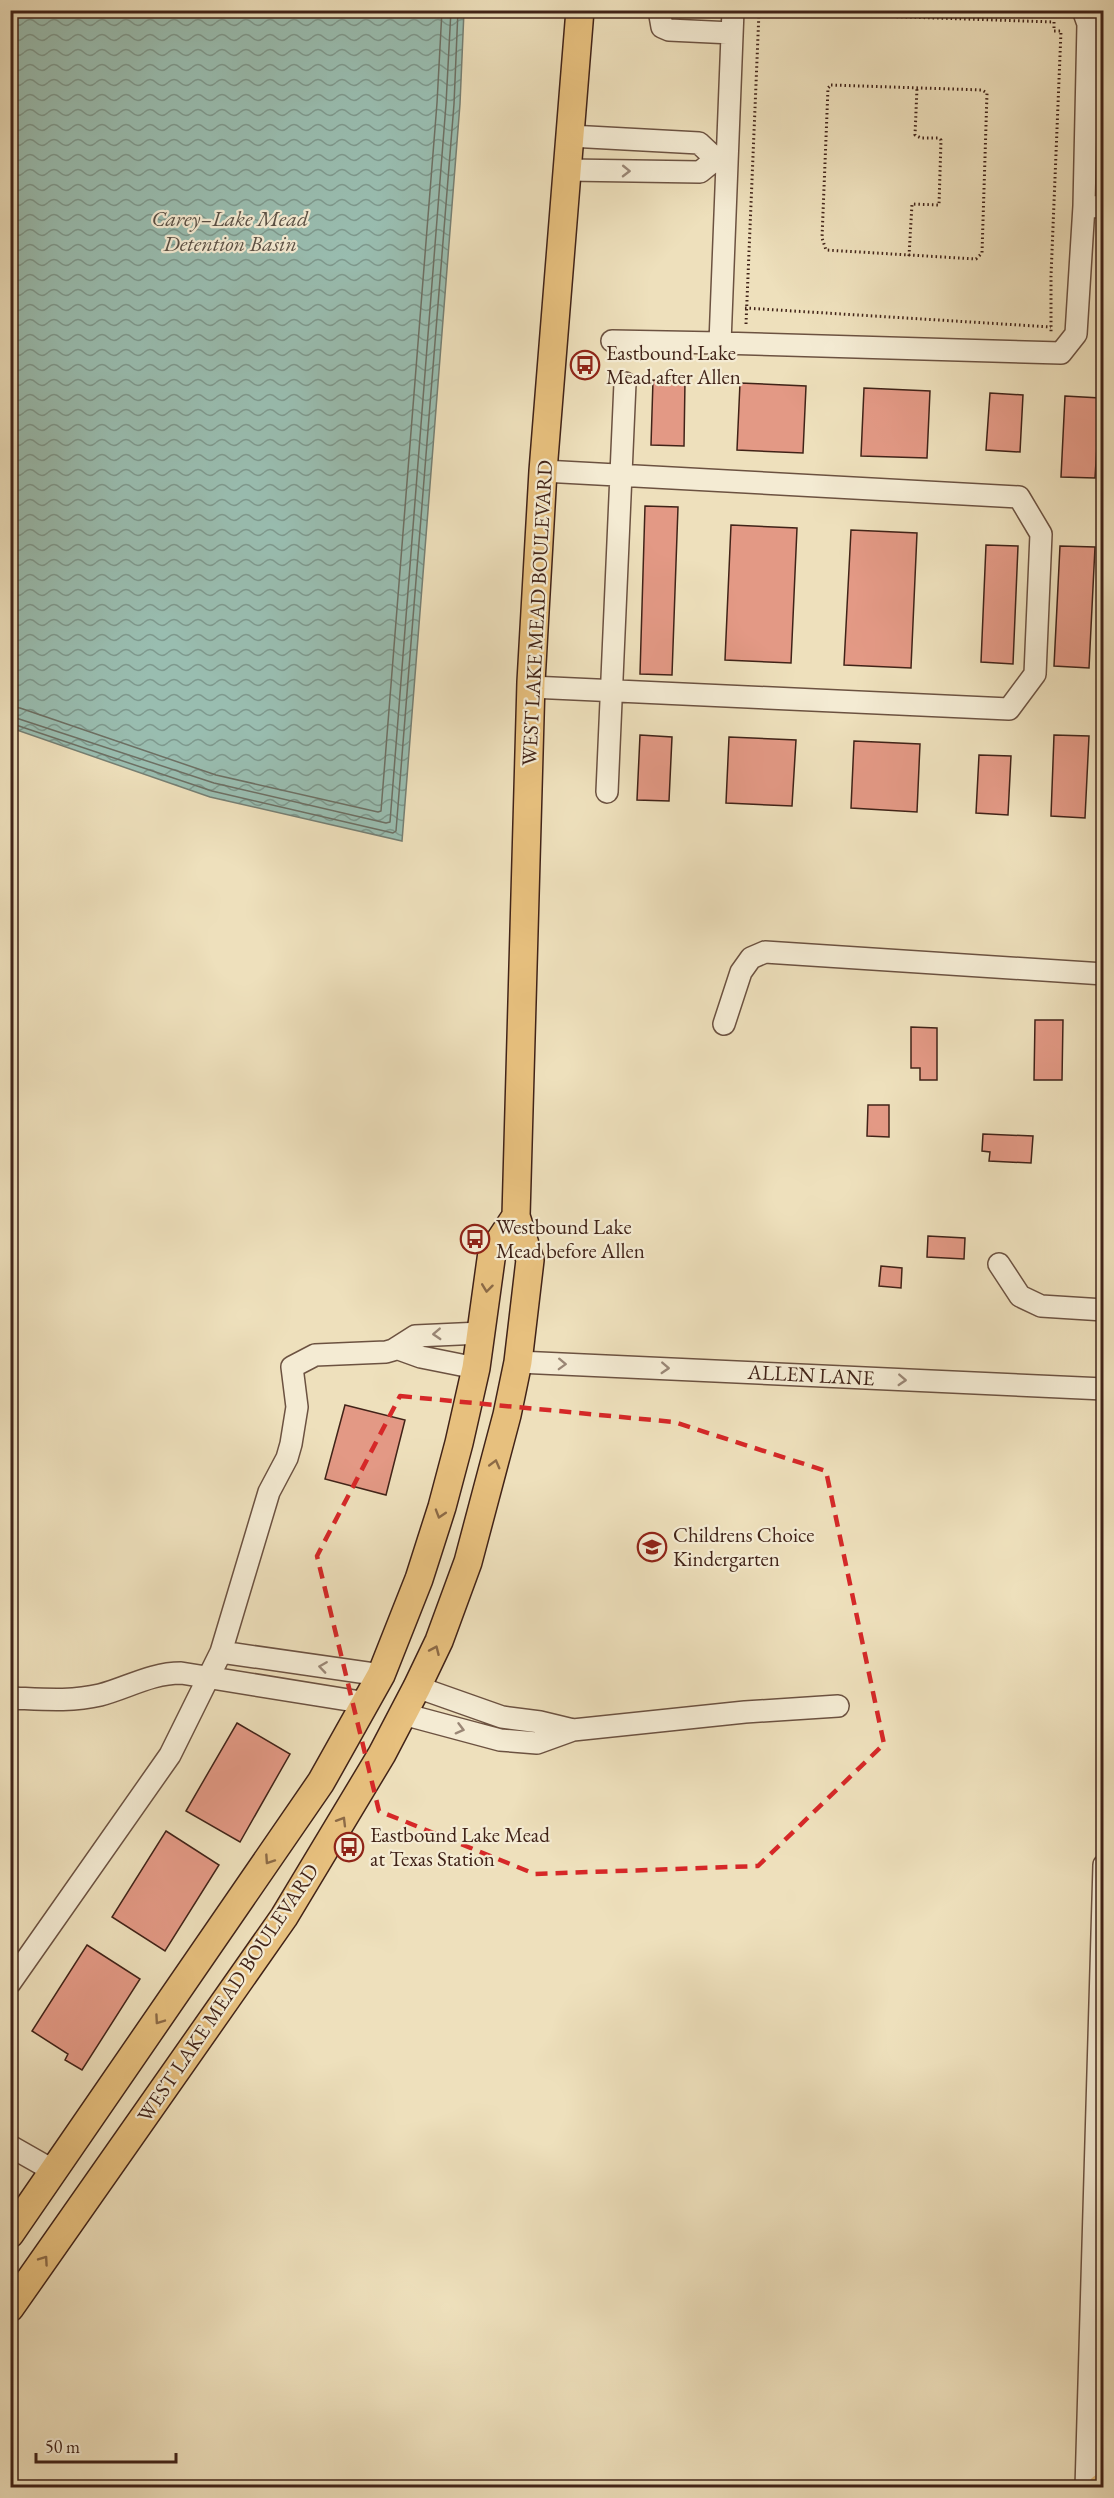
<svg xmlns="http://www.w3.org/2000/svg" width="1114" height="2498" viewBox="0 0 1114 2498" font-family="'EB Garamond',serif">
  <defs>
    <pattern id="water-waves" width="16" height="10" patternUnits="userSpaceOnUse" patternTransform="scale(1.5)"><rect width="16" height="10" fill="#99bdb0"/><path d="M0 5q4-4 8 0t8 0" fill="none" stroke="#7e998e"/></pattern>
  </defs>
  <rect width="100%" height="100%" fill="#eee0bc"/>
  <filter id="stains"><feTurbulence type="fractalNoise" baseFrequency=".00333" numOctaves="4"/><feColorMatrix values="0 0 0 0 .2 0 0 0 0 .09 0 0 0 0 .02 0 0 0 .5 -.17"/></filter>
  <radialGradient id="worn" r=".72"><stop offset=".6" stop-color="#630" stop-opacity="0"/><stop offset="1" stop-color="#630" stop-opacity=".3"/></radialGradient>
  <path fill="url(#water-waves)" stroke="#767f73" stroke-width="1.5" d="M11 10 464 11 460 104 402 841 210 797 11 728Z"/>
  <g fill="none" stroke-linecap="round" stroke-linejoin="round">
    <path stroke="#6d7064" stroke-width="1.5" d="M10 707 20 708 216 775 378 812 381 811 437 103 442 10
      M10 716 214 783 386 823 390 822 446 104 451 10
      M10 723 212 791 393 833 396 831 454 104 458 10"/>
  </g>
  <path fill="#e39985" stroke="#412318" stroke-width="1.5" d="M653 380 685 381 684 446 651 445Z
    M740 383 806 386 803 453 737 450Z
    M864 388 930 391 927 458 861 456Z
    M990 393 1023 395 1020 452 986 450Z
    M1065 396 1100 398 1095 478 1061 477Z
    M645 506 678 507 672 675 640 674Z
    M731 525 797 528 791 663 725 660Z
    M851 530 917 533 911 668 844 665Z
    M986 545 1018 546 1013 664 981 662Z
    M1060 546 1095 547 1089 668 1054 666Z
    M640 735 672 737 669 801 637 800Z
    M1054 735 1089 736 1085 818 1051 816Z
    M729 737 796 740 792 806 726 803Z
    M854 741 920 744 917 812 851 808Z
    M979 755 1011 756 1008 815 976 813Z
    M1035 1020H1063L1062 1080H1034Z
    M911 1027 937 1028V1080H920V1068H911Z
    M868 1105H889V1137L867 1136Z
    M983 1134 1033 1136 1031 1163 989 1161 990 1152 982 1151Z
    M928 1236 965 1238 964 1259 927 1257Z
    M881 1266 902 1268 901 1288 879 1286Z
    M345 1405 405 1420 386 1495 325 1479Z
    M237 1723 290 1754 240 1842 186 1811Z
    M166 1831 219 1865 165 1951 112 1917Z
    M87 1945 140 1979 82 2070 65 2060 68 2054 32 2031Z"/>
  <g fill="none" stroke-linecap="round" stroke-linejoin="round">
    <g stroke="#6c5241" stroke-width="24">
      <path id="minor" d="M659 10 662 27 669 30 732 33
        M733 10 720 343 1061 353 1076 334 1084 206 1088 24 1083 10
        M568 170 700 172 716 159 699 143 570 136
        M1084 206 1104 207
        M612 341 720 343
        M531 687 1009 709 1035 674 1041 534 1019 497 543 471
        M607 792 625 383
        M724 1024 741 972 751 958 765 952 1104 974
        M999 1264 1020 1296 1041 1306 1104 1310
        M396 1348 421 1357 476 1368
        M518 1362 1104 1389
        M221 1652 381 1675
        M417 1687 502 1717 540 1722 573 1730
        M10 1698C40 1699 71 1702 100 1695 127 1688 151 1673 181 1673L367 1703
        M403 1714 500 1740 537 1743 573 1730 745 1712 838 1706
        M10 1983 170 1755 221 1652 269 1492 287 1458 291 1444 297 1407 292 1367 315 1355 386 1352 393 1350 415 1336 481 1333
        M10 2146 54 2171
        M1086 2488 1104 1865"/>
    </g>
    <g stroke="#412318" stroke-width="30">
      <path id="major" d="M10 2234 321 1782 381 1675 419 1579 442 1507 459 1443 476 1368 492 1252 516 1216
        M10 2308 284 1917 382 1754 417 1687 439 1641 468 1562 507 1415 518 1362 530 1260 516 1216 531 682 543 471 580 10
        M1101 2488 1104 2486"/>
    </g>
    <path stroke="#412318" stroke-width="3" stroke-dasharray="1.5 3" stroke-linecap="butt" d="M831 85 982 90 987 93 982 253 976 259 826 250 822 238 828 88Z
      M909 256 912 204 939 205 941 140 939 138H921L915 135 917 88
      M745 308 1051 327
      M746 324 759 12 1054 22V31H1061L1051 276V333"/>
    <use href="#minor" stroke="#f4ebd3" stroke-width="21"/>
    <use href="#major" stroke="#e7c07e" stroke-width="27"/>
  </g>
  <defs><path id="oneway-chevron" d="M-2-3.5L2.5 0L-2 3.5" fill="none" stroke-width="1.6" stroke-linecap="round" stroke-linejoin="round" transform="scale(1.5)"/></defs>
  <g stroke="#9a8776">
    <use href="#oneway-chevron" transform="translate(626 171) rotate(1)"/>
    <use href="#oneway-chevron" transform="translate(437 1334) rotate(177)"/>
    <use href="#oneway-chevron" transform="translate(562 1364) rotate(2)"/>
    <use href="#oneway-chevron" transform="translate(665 1368) rotate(3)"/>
    <use href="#oneway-chevron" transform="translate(902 1380) rotate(3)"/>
    <use href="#oneway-chevron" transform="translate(323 1667) rotate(-172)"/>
    <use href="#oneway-chevron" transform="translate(460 1729) rotate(15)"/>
  </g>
  <g stroke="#8c6a46">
    <use href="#oneway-chevron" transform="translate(487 1288) rotate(97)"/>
    <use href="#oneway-chevron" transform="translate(495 1464) rotate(-75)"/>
    <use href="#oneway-chevron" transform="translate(440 1514) rotate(107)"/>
    <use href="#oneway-chevron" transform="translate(435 1650) rotate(-66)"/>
    <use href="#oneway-chevron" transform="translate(342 1821) rotate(-59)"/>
    <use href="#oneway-chevron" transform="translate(269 1860) rotate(124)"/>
    <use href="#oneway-chevron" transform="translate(159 2020) rotate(125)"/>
    <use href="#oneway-chevron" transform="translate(44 2260) rotate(-55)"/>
  </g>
  <path fill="none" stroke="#d62828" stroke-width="4.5" stroke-dasharray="12 8" stroke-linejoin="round" d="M400 1396 674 1422 826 1471 884 1744 758 1866 535 1874 379 1811 317 1556Z"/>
  <defs>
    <g id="bus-ring" transform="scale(1.5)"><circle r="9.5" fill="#f4ebd3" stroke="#8f2418" stroke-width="1.5"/><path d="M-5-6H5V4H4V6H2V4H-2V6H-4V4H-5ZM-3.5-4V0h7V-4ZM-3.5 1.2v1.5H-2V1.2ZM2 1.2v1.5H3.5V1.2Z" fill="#8f2418"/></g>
    <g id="school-ring" transform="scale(1.5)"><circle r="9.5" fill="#f4ebd3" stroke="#8f2418" stroke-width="1.5"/><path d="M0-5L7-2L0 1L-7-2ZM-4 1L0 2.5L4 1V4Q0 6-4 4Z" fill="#8f2418"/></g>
  </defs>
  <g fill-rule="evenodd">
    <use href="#bus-ring" x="585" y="365"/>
    <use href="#bus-ring" x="475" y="1239"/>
    <use href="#school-ring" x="652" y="1547"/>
    <use href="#bus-ring" x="349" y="1847"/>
  </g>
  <g text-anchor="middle" stroke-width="4.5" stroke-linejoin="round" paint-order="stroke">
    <g font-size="21" fill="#412318" stroke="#f4ebd3" text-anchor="start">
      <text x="606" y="360">Eastbound Lake<tspan x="606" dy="24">Mead after Allen</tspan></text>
      <text x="496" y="1234">Westbound Lake<tspan x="496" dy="24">Mead before Allen</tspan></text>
      <text x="673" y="1542">Childrens Choice<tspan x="673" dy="24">Kindergarten</tspan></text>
      <text x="370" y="1842">Eastbound Lake Mead<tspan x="370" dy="24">at Texas Station</tspan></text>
    </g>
    <g font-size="21" fill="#412318" stroke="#f4ebd3">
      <text transform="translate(537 613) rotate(-87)" y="7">WEST LAKE MEAD BOULEVARD</text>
      <text transform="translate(811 1375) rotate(3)" y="7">ALLEN LANE</text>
      <text transform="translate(228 1993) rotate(-56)" y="7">WEST LAKE MEAD BOULEVARD</text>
    </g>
    <g font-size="22" font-style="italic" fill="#5b5146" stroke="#f4ebd3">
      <text x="230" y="226">Carey–Lake Mead<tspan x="230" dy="25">Detention Basin</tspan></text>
    </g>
  </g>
  <rect width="1114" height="2498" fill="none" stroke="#eee0bc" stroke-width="36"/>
  <rect x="12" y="12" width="1090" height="2474" fill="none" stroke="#412318" stroke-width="3"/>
  <rect x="18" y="18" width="1078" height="2462" fill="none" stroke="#412318" stroke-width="1.5"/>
  <path d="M36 2453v9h140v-9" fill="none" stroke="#412318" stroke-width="3"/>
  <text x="45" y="2453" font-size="18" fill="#412318" stroke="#f4ebd3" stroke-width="4.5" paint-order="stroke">50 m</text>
  <rect width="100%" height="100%" filter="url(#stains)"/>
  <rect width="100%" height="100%" fill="url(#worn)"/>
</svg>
